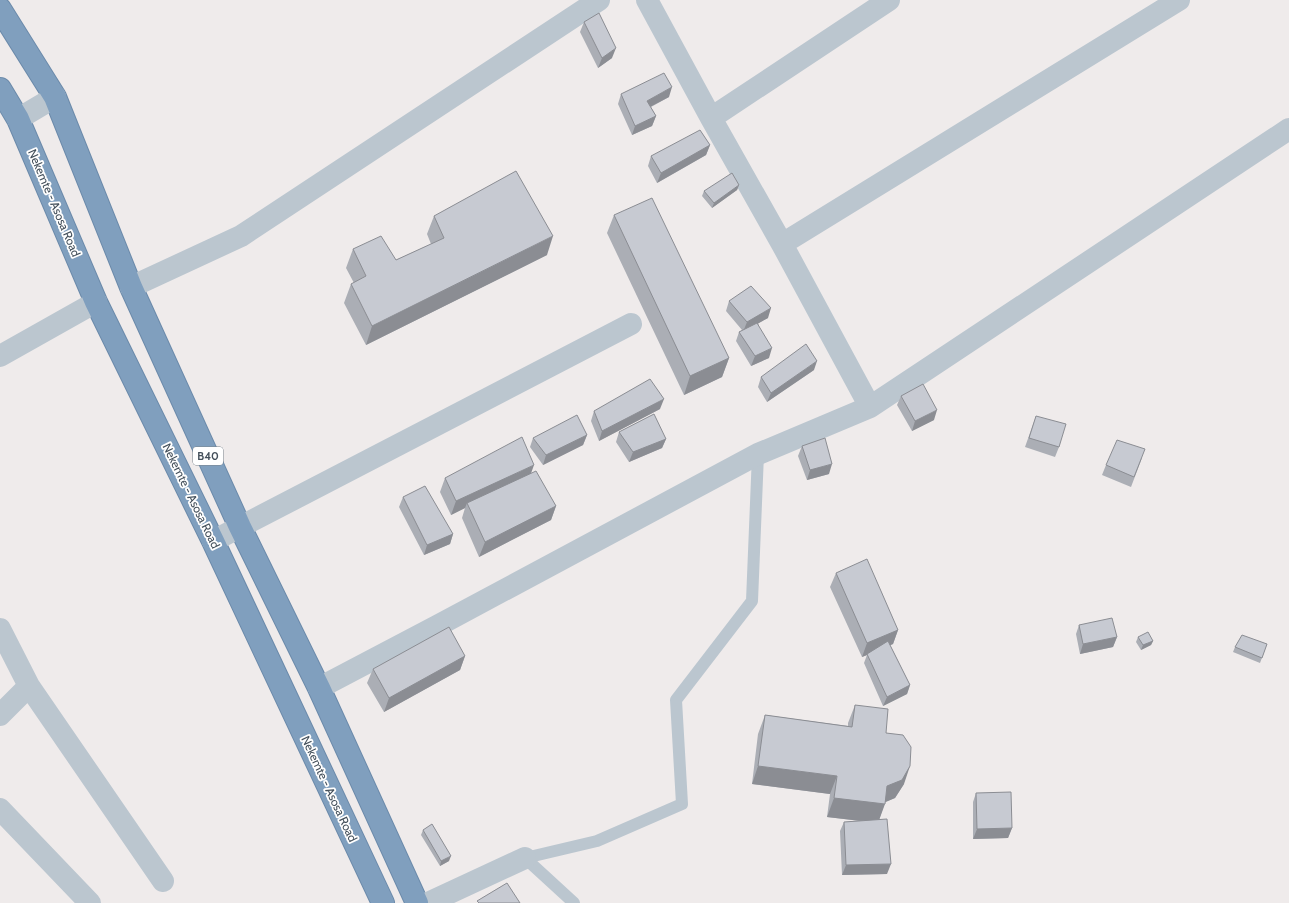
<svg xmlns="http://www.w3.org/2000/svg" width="1289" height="903" viewBox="0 0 1289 903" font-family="Cabin,sans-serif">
  <rect width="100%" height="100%" fill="#efebeb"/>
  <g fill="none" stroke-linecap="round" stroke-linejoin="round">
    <g stroke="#6b8aaa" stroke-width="24">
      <path id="highway" d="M0 9 55 97 131 287 240 527 319 688 417 903
        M0 89 18 119 96 302 213 541 383 903"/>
    </g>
    <path stroke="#bbc6cf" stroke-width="12" d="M525 858 597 841 682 804 676 700 752 601 758 454
      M525 858 574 903"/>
    <path stroke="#bbc6cf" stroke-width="22" d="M647 0 711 118 782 244 870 407
      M711 118 889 0
      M18 119 55 97
      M782 244 1179 0
      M131 287 241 236 599 0
      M0 356 96 302
      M213 541 631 324
      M0 629 29 686 163 881
      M319 688 437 626 758 454 870 407 1289 129
      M0 715 29 686
      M0 809 90 903
      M428 903 525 858"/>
    <use href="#highway" stroke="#809fbe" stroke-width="22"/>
  </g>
  <path fill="#abaeb5" d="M584 22 612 58 598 68 580 32Z
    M621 94 669 97 651 107 656 116 652 126 632 135 618 104Z
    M710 145 706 155 657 183 648 166 651 156Z
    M739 185 737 190 712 208 702 196 704 191Z
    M614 215 729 358 722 377 684 395 607 233Z
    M434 216 547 255 366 345 344 303 351 284 354 283 346 268 353 249 396 260 431 244 427 234Z
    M729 301 768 318 758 323 769 358 751 366 736 341 739 332 742 330 726 311Z
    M814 370 767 402 758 387 761 377Z
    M901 396 934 420 912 431 897 405Z
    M660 409 599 441 591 421 594 411Z
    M1036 416 1059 447 1055 457 1025 447Z
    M619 432 666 439 662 448 629 462 616 442Z
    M587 435 583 445 543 465 530 447 533 438Z
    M802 446 829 474 807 480 798 456Z
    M1142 458 1131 487 1102 475 1106 465Z
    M532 473 556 506 551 520 479 557 462 518 465 508 451 515 440 492 445 478Z
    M403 497 453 534 450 544 424 555 399 507Z
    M836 573 898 630 893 644 890 645 910 685 907 694 883 706 864 663 867 655 862 657 830 587Z
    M1079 625 1117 637 1113 647 1080 654 1076 634Z
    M1138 637 1153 641 1151 645 1141 650 1136 642Z
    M1267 644 1260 663 1233 652 1235 647Z
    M465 656 460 670 384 712 367 683 373 669Z
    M855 705 886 733 904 784 895 798 885 802 879 820 887 874 842 875 840 831 844 822 861 821 827 817 830 794 752 784 758 734 765 715 848 726V723Z
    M976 793 1012 828 1008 838 973 839V802Z
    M423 830 449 861 440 866 421 835Z"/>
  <path fill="#8b8d93" d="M616 48 612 58 598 68 602 58Z
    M672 87 669 97 644 110 647 101Z
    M656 116 652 126 632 135 635 126Z
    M710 145 706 155 657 183 661 173Z
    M739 185 737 190 712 208 714 203Z
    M553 236 547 255 366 345 372 326Z
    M771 308 768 318 743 332 747 322Z
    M772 348 769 358 751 366 755 356Z
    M729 358 722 377 684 395 690 376Z
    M817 361 814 370 767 402 771 393Z
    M664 399 660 409 599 441 602 431Z
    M937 410 934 420 912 431 915 421Z
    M587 435 583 445 543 465 546 455Z
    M666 439 662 448 629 462 633 452Z
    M832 464 829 474 807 480 810 470Z
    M534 465 529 479 467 503 465 508 451 515 456 501Z
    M556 506 551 520 479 557 485 542Z
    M453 534 450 544 424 555 427 545Z
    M898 630 893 644 868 655 867 654V655L862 657 867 643Z
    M1117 637 1113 647 1080 654 1083 644Z
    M1153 641 1151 645 1141 650 1143 645Z
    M465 656 460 670 384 712 389 698Z
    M910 685 907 694 883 706 887 697Z
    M758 766 837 776 830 794 752 784Z
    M910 766 904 784 895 798 881 804H885L878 823 827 817 834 798 887 786Z
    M1012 828 1008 838 973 839 977 829Z
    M451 856 449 861 440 866 441 861Z
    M891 864 887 874 842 875 846 865Z"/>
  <path fill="#c7cad2" stroke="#8b8d93" d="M599 13 616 48 602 58 584 22Z
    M664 73 672 87 647 101 656 116 635 126 621 94Z
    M700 130 710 145 661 173 651 156Z
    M516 171 553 236 372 326 351 284 366 276 353 249 381 236 396 260 444 238 434 216Z
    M732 173 739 185 714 203 704 191Z
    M652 198 729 358 690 376 614 215Z
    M751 286 771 308 747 322 729 301Z
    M757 323 772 348 755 356 739 332Z
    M806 344 817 361 771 393 761 377Z
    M650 379 664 399 602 431 594 411Z
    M923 384 937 410 915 421 901 396Z
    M654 414 666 439 633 452 619 432Z
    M577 415 587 435 546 455 533 438Z
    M1036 416 1066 424 1059 447 1029 438Z
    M522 437 534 465 456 501 445 478Z
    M825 438 832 464 810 470 802 446Z
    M1117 440 1145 449 1134 477 1106 465Z
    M536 471 556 506 485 542 467 503Z
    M425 486 453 534 427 545 403 497Z
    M867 559 898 630 867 643 836 573Z
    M1112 618 1117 637 1083 644 1079 625Z
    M449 627 465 656 389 698 373 669Z
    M1148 632 1153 641 1143 645 1138 637Z
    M1242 635 1267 644 1262 658 1235 647Z
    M888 641 910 685 887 697 867 654Z
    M855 705 888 709 886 733 903 735 911 747 910 766 902 780 887 786 885 804 834 798 837 776 758 766 765 715 852 727Z
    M1011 792 1012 828 977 829 976 793Z
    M887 819 891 864 846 865 844 822Z
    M432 824 451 856 441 861 423 830Z
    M507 883 520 903H479L477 901Z"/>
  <g text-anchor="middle" stroke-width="3.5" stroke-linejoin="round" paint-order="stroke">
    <rect fill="#fff" stroke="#7b848c" stroke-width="1" x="193" y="447" width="30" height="18" rx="3"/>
    <g font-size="11" font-weight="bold" fill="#434f5a">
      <text x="208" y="460">B40</text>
    </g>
    <g font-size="12" fill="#434f5a" stroke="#fff">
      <text transform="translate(54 203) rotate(67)" y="4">Nekemte - Asosa Road</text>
      <text transform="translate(191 496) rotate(64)" y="4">Nekemte - Asosa Road</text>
      <text transform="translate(329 789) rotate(65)" y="4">Nekemte - Asosa Road</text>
    </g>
  </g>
</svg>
